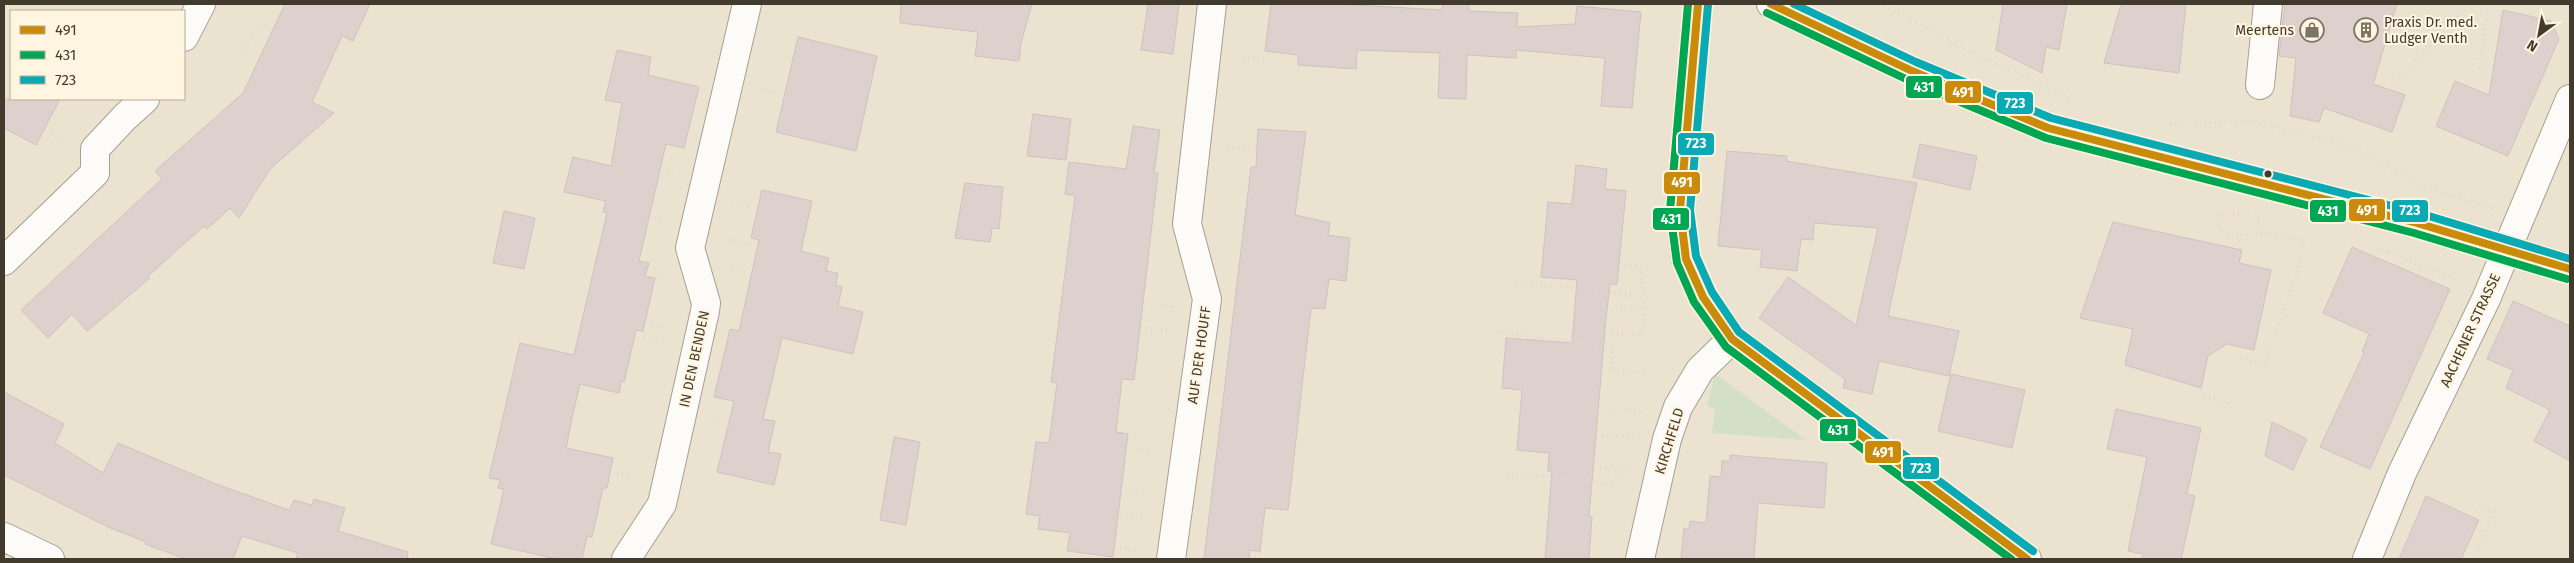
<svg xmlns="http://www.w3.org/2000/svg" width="2574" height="563" viewBox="0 0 2574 563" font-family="'Fira Sans',sans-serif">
  <rect width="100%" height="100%" fill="#ebe3d0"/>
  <path fill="#d3dfc6" d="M1715 374 1806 440 1712 433 1715 410 1707 405Z"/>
  <path fill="#ded0cd" stroke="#cdc3be" d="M285 4H370L353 41 342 36 312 102 334 113 270 169 239 218 230 208 207 229 204 226 148 276 150 278 87 331 72 314 48 338 21 310 162 179 155 171 243 93Z
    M901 4H1032L1021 43 1019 61 975 56 978 32 900 23Z
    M1148 4H1179L1173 54 1141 50Z
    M1271 4H1337L1442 10 1443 4H1469V11L1518 13 1517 27 1575 24 1577 6 1641 12 1632 108 1601 106 1605 58 1516 50V58L1467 55 1466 99 1438 98 1440 53 1357 50 1356 69 1298 65V55L1265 51Z
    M2003 4H2067L2059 50 2046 47 2042 73 1996 50Z
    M2121 4H2186L2179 73 2104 63Z
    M2285 4H2397L2373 84 2405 95 2392 132 2324 108 2319 122 2290 116 2296 58 2279 56Z
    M2503 10 2551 21 2559 39 2508 156 2436 126 2455 81 2489 95Z
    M798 37 877 56 856 151 776 132Z
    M617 50 651 57 648 75 699 87 684 148 666 144 639 261 649 263 645 276 655 278 643 331 636 330 624 382 621 381 619 393 580 384 572 418 566 448 613 458 607 488H603L592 537 587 536 582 559H556L491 544 504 489 498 488 500 480 489 478 520 343 574 355 607 213 603 212 606 201 564 192 573 157 611 166 622 103 605 100Z
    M4 99H60L36 145 4 128Z
    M1033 114 1071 119 1066 160 1027 156Z
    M1133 126 1160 130 1154 173H1158L1134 380 1122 379 1116 432 1128 434 1113 557 1067 551 1070 533 1038 529 1040 516 1026 514 1036 442 1049 443 1057 383 1051 382 1075 196 1065 194 1069 162 1126 169Z
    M1258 129 1306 132 1295 215 1330 223 1328 235 1350 238 1346 281 1329 279 1325 309 1311 308 1288 510 1265 508 1260 552 1250 550 1249 559H1204L1251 167H1256Z
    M1920 144 1977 156 1970 190 1913 177Z
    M1727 151 1787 156 1786 161 1917 183 1888 316 1959 331 1949 376 1879 361 1872 394 1843 388 1845 379 1759 318 1788 277 1856 325 1878 228 1814 223 1813 240 1801 239 1797 271 1760 267 1762 250 1718 246Z
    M1576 165 1607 169 1605 189 1626 191 1617 284H1610L1606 318 1589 516 1592 517 1589 559H1545L1552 471H1548L1549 453 1517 450 1522 390 1502 388 1506 338 1572 343 1577 280 1541 277 1548 202 1572 204Z
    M965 183 1003 187 999 229 992 228 990 242 955 238Z
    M762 190 812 201 801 251 829 258 826 271 838 273 836 285 842 287 838 306 863 312 853 354 782 338 763 419 775 421 768 452 781 454 774 485 717 472 734 401 714 397 730 329 739 331 759 240 751 238Z
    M504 211 535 218 524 269 493 263Z
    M2113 222 2242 250 2239 263 2271 270 2254 350 2227 344 2208 356 2201 388 2125 365 2133 329 2080 318Z
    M2352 247 2450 289 2370 469 2320 447 2364 353 2362 352 2369 334 2323 313Z
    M2513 301 2570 326V461L2534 441 2550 410 2506 388 2513 370 2487 359Z
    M1951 374 2025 390 2012 448 1938 431Z
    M4 392 64 424 55 443 103 473 118 443 216 484 289 510 294 500 312 505 314 499 345 508 338 531 408 552 407 559H296L298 553 242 536 233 559H186L145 544 146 542 108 527 4 475Z
    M2116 409 2201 428 2187 494 2195 496 2181 559H2142L2143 554 2128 551 2147 457 2107 449Z
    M2272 422 2307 439 2293 470 2265 456Z
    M894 437 920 442 906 525 880 520Z
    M1730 455 1827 463 1824 508 1758 503 1754 559H1681L1684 528 1689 529 1690 521 1706 523 1710 476 1721 477 1722 461H1730Z
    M2426 496 2479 520 2461 559H2399Z"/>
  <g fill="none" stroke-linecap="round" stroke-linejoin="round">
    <g stroke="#a6a091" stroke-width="30">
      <path id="minor" d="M184 37 201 4
        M2260 85 2268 4
        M4 261 95 173V149L125 117 145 99
        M4 537 50 559
        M626 559 662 504 705 311 706 303 690 248 747 4
        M1171 559 1207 299 1187 224 1212 4
        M1640 559 1667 439 1678 407 1700 370 1732 339
        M2367 559 2402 473 2486 299 2570 99"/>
    </g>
    <g stroke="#a6a091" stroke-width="30">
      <path id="major" d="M1698 4 1680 210 1686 259 1703 297 1732 339 2027 559
        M1771 4 1912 71 2048 128 2417 223"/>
    </g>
    <path stroke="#dbd9d3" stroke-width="3" stroke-dasharray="1 4" stroke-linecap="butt" d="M1880 4 1969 51 2070 98
      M2489 4 2479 70 2494 75
      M61 11 64 4
      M239 56 254 35 267 27
      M1238 57 1264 59
      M2395 83 2465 9V4
      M760 89 776 93
      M2170 124 2253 121 2355 148 2427 188 2473 202
      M51 134 63 142
      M1228 147 1250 149
      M667 172 674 174
      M733 201 752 206
      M2249 215H2218V228C2230 241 2245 235 2261 232
      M655 217 663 219
      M725 239 751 245
      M2378 249 2458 280
      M1626 265 1641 268 1644 308
      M731 270 743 273
      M654 272 663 274
      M1516 282 1643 297
      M1151 304 1173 307
      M651 324 668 328
      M1146 328 1171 330
      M1497 332 1612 348 1614 370
      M1612 334 1641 336 1644 321V308L1614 306
      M643 337 665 342
      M2240 358 2266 365 2297 272 2304 241 2261 232 2257 215
      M1608 369 1644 373
      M2204 398 2231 403
      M1605 407 1641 412
      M714 418 723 421
      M1602 436H1634
      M1133 448 1152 451
      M1600 468 1617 470 1626 466
      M617 472 634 476
      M1502 473 1615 485 1617 470
      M1128 490 1146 494
      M1126 514 1143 517
      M1120 548 1140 551
      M2474 559 2493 512 2479 504"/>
    <use href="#minor" stroke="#fcfbf8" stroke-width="28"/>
    <use href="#major" stroke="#fcfbf8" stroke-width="28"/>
    <g stroke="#a6a091" stroke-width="30" stroke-linecap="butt">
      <path id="major-bridge" d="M2417 223 2570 269"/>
    </g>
    <path stroke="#dbd9d3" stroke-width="3" stroke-dasharray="1 4" stroke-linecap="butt" d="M2473 202 2497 210"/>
    <use href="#major-bridge" stroke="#fcfbf8" stroke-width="28"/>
    <g stroke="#fff5e0" stroke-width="11">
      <path id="bus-1" d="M1698 4 1680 210 1686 259 1703 297 1732 339 2027 559
        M1771 4 1912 71 2048 128 2417 223 2570 269"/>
    </g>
    <g stroke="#fff5e0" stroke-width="11">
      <path id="bus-2" d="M1688 4 1670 211 1677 263 1694 302 1726 347 2011 559
        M1767 13 1908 80 2046 138 2414 233 2567 279"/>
    </g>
    <g stroke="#fff5e0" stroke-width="11">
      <path id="bus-3" d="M1794 4 1916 62 2051 118 2419 213 2570 259
        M1708 5 1690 210 1696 256 1712 292 1739 332 2033 551"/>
    </g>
    <use href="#bus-1" stroke="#ca8b0b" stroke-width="8"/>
    <use href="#bus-2" stroke="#00a651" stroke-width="8"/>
    <use href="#bus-3" stroke="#0aaab5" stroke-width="8"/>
  </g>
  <defs>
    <g id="shop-ring" transform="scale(1.25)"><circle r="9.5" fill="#fff5e0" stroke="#7d7666" stroke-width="1.5"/><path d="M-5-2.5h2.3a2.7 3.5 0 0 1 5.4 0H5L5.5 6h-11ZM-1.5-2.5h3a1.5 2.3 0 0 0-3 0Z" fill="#7d7666"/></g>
    <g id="building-ring" transform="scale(1.25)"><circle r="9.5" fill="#fff5e0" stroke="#7d7666" stroke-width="1.5"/><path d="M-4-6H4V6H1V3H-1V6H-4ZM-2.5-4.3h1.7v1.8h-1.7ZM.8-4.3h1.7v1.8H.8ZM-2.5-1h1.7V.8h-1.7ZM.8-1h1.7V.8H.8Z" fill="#7d7666"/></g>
  </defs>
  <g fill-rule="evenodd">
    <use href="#shop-ring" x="2312" y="30"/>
    <use href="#building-ring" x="2366" y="30"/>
  </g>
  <circle fill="#423b2d" stroke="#fff5e0" stroke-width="2" cx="2268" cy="174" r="4.5"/>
  <g text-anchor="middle" stroke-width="4" stroke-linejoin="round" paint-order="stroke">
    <g font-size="14" fill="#423b2d" stroke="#fff5e0" text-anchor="start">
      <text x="2384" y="27">Praxis Dr. med.<tspan x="2384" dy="16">Ludger Venth</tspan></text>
      <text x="2294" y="35" text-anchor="end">Meertens</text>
    </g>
    <g font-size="14" fill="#423b2d" stroke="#fff5e0">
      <text transform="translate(2470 330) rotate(-65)" y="5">AACHENER STRASSE</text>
      <text transform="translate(1199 355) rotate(-82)" y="5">AUF DER HOUFF</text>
      <text transform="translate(694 359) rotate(-78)" y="5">IN DEN BENDEN</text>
      <text transform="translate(1669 441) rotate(-73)" y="5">KIRCHFELD</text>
    </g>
  </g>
  <g stroke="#fff5e0" stroke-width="2">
    <rect x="1905" y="75" width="38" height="24" rx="5" fill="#00a651"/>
    <rect x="1944" y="80" width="38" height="24" rx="5" fill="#ca8b0b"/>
    <rect x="1996" y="91" width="38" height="24" rx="5" fill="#0aaab5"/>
    <rect x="1677" y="132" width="38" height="24" rx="5" fill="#0aaab5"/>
    <rect x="1663" y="171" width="38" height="24" rx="5" fill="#ca8b0b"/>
    <rect x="2348" y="198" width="38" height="24" rx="5" fill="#ca8b0b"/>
    <rect x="2391" y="199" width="38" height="24" rx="5" fill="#0aaab5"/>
    <rect x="2309" y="199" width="38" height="24" rx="5" fill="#00a651"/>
    <rect x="1652" y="207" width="38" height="24" rx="5" fill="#00a651"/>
    <rect x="1819" y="418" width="38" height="24" rx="5" fill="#00a651"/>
    <rect x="1864" y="440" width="38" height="24" rx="5" fill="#ca8b0b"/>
    <rect x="1902" y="456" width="38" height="24" rx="5" fill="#0aaab5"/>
  </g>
  <g font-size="14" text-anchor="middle" font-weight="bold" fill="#fff">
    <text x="1924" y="92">431</text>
    <text x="1963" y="97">491</text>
    <text x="2015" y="108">723</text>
    <text x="1696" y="148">723</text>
    <text x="1682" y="187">491</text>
    <text x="2367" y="215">491</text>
    <text x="2410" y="215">723</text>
    <text x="2328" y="216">431</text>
    <text x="1671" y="224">431</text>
    <text x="1838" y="435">431</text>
    <text x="1883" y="457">491</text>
    <text x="1921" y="473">723</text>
  </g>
  <rect width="2574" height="563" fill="none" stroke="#423b2d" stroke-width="10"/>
  <rect x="10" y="10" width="175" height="90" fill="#fff5e0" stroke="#b3ab98"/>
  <rect x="20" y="26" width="25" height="8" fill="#ca8b0b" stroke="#b3ab98"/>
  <text x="55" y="35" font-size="15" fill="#423b2d">491</text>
  <rect x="20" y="51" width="25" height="8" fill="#00a651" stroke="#b3ab98"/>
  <text x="55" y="60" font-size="15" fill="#423b2d">431</text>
  <rect x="20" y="76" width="25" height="8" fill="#0aaab5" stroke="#b3ab98"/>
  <text x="55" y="85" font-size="15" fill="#423b2d">723</text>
  <g transform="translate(2539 35) rotate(212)" stroke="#fff5e0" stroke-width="4" paint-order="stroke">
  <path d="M0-4L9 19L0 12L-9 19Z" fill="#423b2d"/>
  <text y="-8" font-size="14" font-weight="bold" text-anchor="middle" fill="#423b2d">N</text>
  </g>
</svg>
